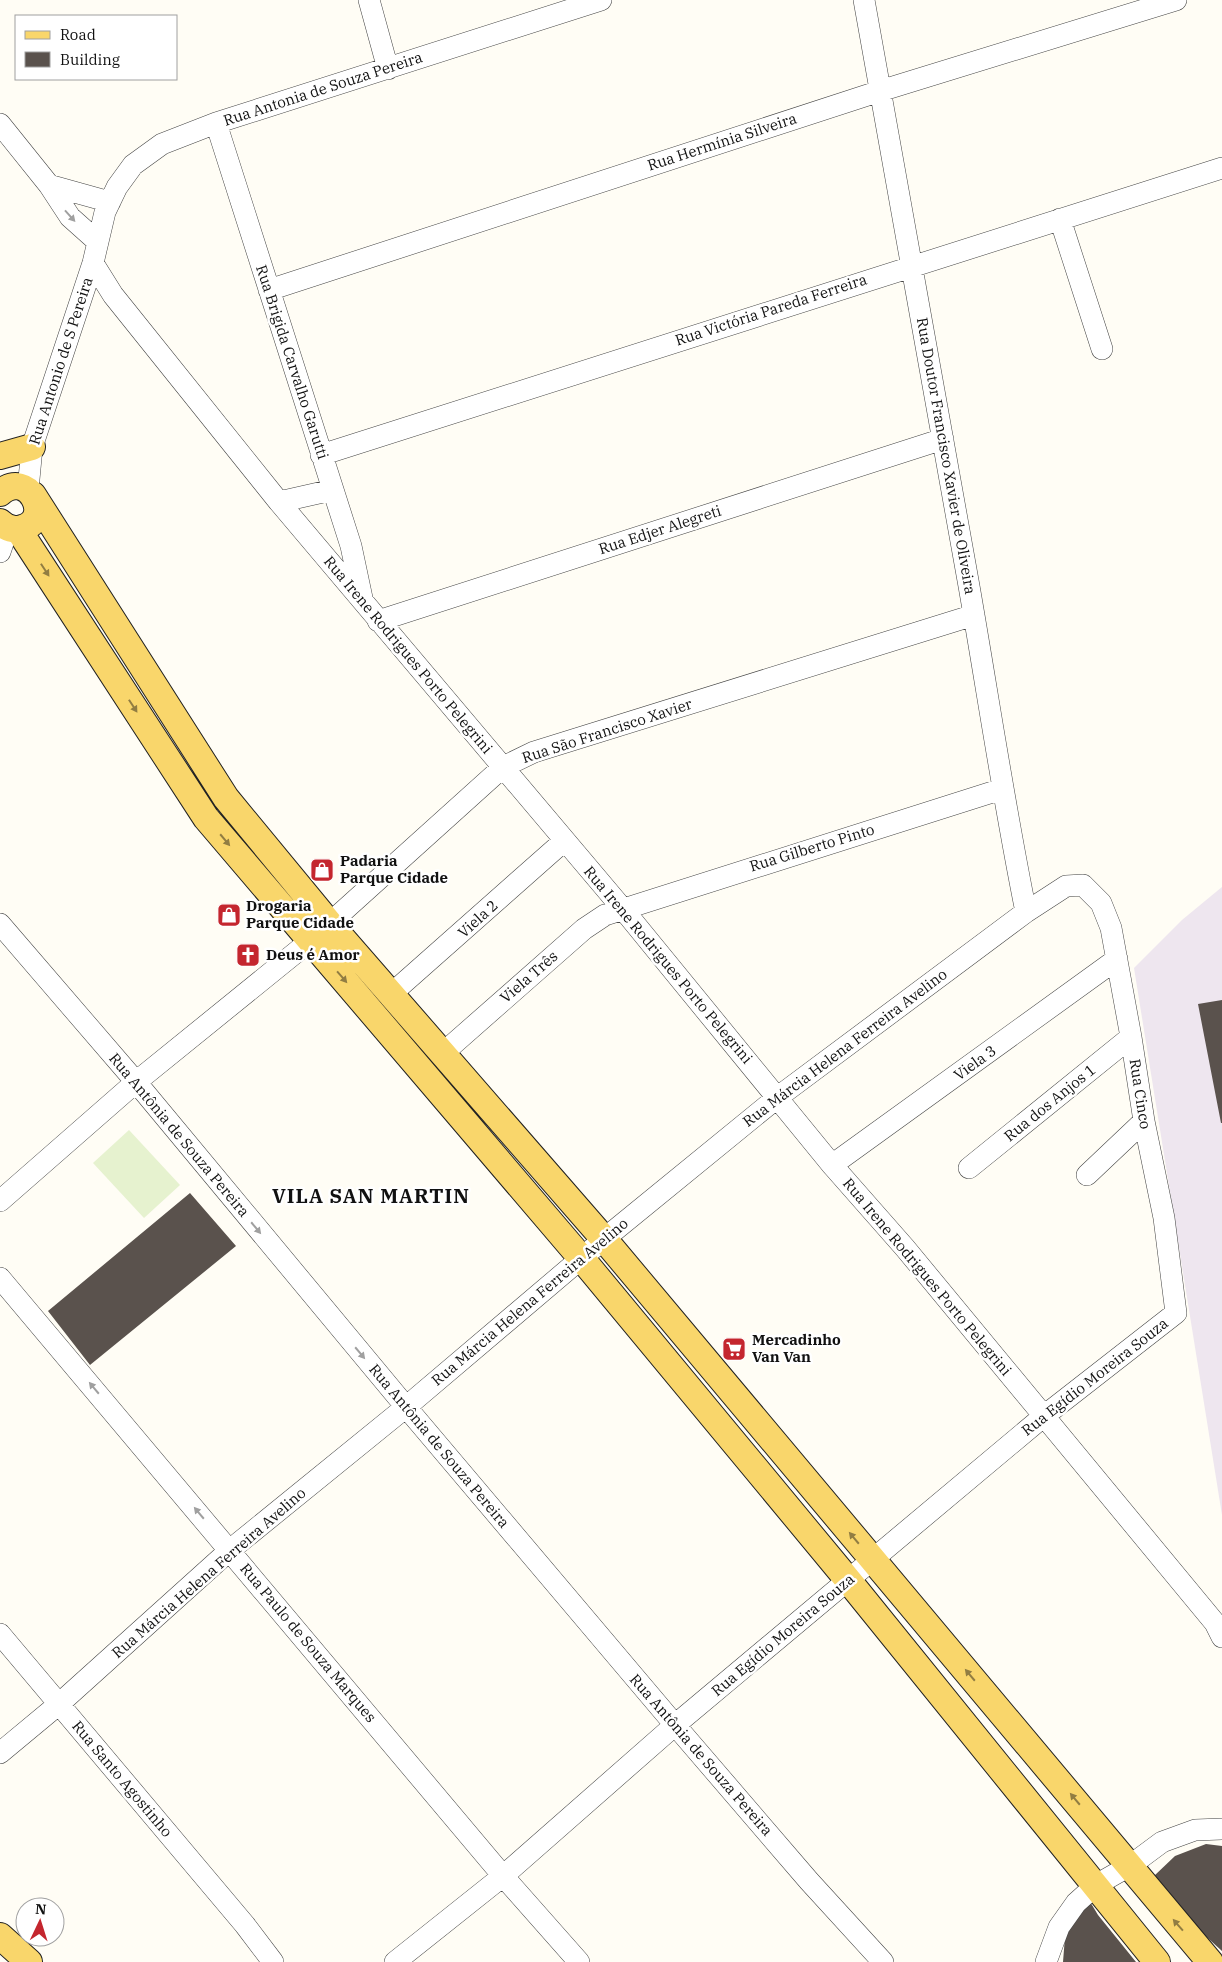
<svg xmlns="http://www.w3.org/2000/svg" width="1222" height="1962" viewBox="0 0 1222 1962" font-family="'IBM Plex Serif',serif">
  <rect width="100%" height="100%" fill="#fffdf5"/>
  <path fill="#eee6ef" d="M1222 887V1515L1134 968 1182 920Z"/>
  <path fill="#e6f2cf" d="M129 1130 180 1185 144 1218 93 1163Z"/>
  <path fill="#5a524d" d="M1222 1000V1123H1221L1198 1004Z
    M190 1193 236 1246 90 1365 48 1311Z
    M1206 1844 1222 1846V1951L1178 1911 1154 1876 1175 1856Z
    M1089 1900 1098 1915 1136 1962H1063L1066 1924Z"/>
  <g fill="none" stroke-linecap="round" stroke-linejoin="round">
    <g stroke="#444" stroke-width="22">
      <path id="minor" d="M369 0 388 69
        M864 0C899 195 934 391 969 586 988 695 1004 804 1026 912
        M216 123 351 546 362 598
        M0 124 49 185 70 217 98 242
        M49 185 110 202
        M1060 219 1102 349
        M93 263 113 295 279 502 622 908 832 1165 905 1248 1215 1623 1222 1637
        M269 290 880 91 1176 0
        M321 455 1222 168
        M28 490 32 447 93 263 105 212 117 187 133 165 162 144 216 123 601 0
        M279 502 332 490
        M0 552 8 528
        M378 621 943 439
        M0 924 136 1082 406 1407 675 1725 809 1881 883 1962
        M390 995 564 841
        M442 1054 584 929 605 915 1002 789
        M832 1165 1117 959
        M969 1168 1131 1037
        M1087 1175 1144 1121
        M0 1201 136 1082 310 941 503 767 534 752 974 615
        M0 1278 503 1876 579 1962
        M0 1634 245 1925 273 1962
        M0 1753 59 1704 230 1550 406 1407 604 1239 778 1097 1026 912 1066 886 1083 885 1101 903 1111 928 1131 1037 1144 1121 1164 1218 1176 1313 1044 1416 675 1725 503 1876 395 1962
        M1046 1962 1059 1927 1076 1903 1096 1885 1131 1865 1162 1842 1195 1830 1222 1829"/>
    </g>
    <g stroke="#222" stroke-width="28">
      <path id="major" d="M0 456 32 447
        M0 493C28 468 55 519 22 528 13 531 6 528 0 522
        M33 495 226 798 329 923 604 1239 1210 1962
        M18 529 206 818 582 1259 848 1580 1157 1962
        M0 1936 29 1962"/>
    </g>
    <use href="#minor" stroke="#fff" stroke-width="21"/>
    <use href="#major" stroke="#f9d66b" stroke-width="26"/>
  </g>
  <defs><path id="oneway-solid" d="M-6-.8H1V-3.2L6.5 0L1 3.2V.8H-6Z" transform="scale(1.25)"/></defs>
  <g fill="#a0a0a0">
    <use href="#oneway-solid" transform="translate(70 216) rotate(48)"/>
    <use href="#oneway-solid" transform="translate(256 1228) rotate(50)"/>
    <use href="#oneway-solid" transform="translate(360 1353) rotate(50)"/>
    <use href="#oneway-solid" transform="translate(94 1388) rotate(-130)"/>
    <use href="#oneway-solid" transform="translate(199 1513) rotate(-130)"/>
  </g>
  <g fill="#917d42">
    <use href="#oneway-solid" transform="translate(45 570) rotate(57)"/>
    <use href="#oneway-solid" transform="translate(133 706) rotate(57)"/>
    <use href="#oneway-solid" transform="translate(225 840) rotate(50)"/>
    <use href="#oneway-solid" transform="translate(342 977) rotate(49)"/>
    <use href="#oneway-solid" transform="translate(854 1538) rotate(-130)"/>
    <use href="#oneway-solid" transform="translate(970 1675) rotate(-130)"/>
    <use href="#oneway-solid" transform="translate(1075 1799) rotate(-130)"/>
    <use href="#oneway-solid" transform="translate(1178 1925) rotate(-131)"/>
  </g>
  <defs>
    <g id="shop-square" transform="scale(1.25)"><rect x="-9" y="-9" width="18" height="18" rx="4" fill="#c4262e" stroke="#fff"/><path d="M-5-2.5h2.3a2.7 3.5 0 0 1 5.4 0H5L5.5 6h-11ZM-1.5-2.5h3a1.5 2.3 0 0 0-3 0Z" fill="#fff"/></g>
    <g id="church-square" transform="scale(1.25)"><rect x="-9" y="-9" width="18" height="18" rx="4" fill="#c4262e" stroke="#fff"/><path d="M-1.2-6h2.4v3.5h3.3v2.4h-3.3V6h-2.4V-.1h-3.3v-2.4h3.3Z" fill="#fff"/></g>
    <g id="supermarket-square" transform="scale(1.25)"><rect x="-9" y="-9" width="18" height="18" rx="4" fill="#c4262e" stroke="#fff"/><path d="M-6-5.5h2.5l.6 2H6L4.5 2H-2.5L-4.4-4H-6ZM-1.5 3.2a1.3 1.3 0 1 0 .1 0ZM3 3.2a1.3 1.3 0 1 0 .1 0Z" fill="#fff"/></g>
  </defs>
  <g fill-rule="evenodd">
    <use href="#shop-square" x="322" y="870"/>
    <use href="#shop-square" x="229" y="915"/>
    <use href="#church-square" x="248" y="955"/>
    <use href="#supermarket-square" x="734" y="1349"/>
  </g>
  <g text-anchor="middle" stroke-width="5" stroke-linejoin="round" paint-order="stroke">
    <g font-size="15" fill="#111" stroke="#fff">
      <text transform="translate(323 89) rotate(-18)" y="5">Rua Antonia de Souza Pereira</text>
      <text transform="translate(722 142) rotate(-18)" y="5">Rua Hermínia Silveira</text>
      <text transform="translate(771 310) rotate(-18)" y="5">Rua Victória Pareda Ferreira</text>
      <text transform="translate(61 361) rotate(-72)" y="5">Rua Antonio de S Pereira</text>
      <text transform="translate(292 362) rotate(72)" y="5">Rua Brigida Carvalho Garutti</text>
      <text transform="translate(946 456) rotate(80)" y="5">Rua Doutor Francisco Xavier de Oliveira</text>
      <text transform="translate(660 530) rotate(-18)" y="5">Rua Edjer Alegreti</text>
      <text transform="translate(408 655) rotate(50)" y="5">Rua Irene Rodrigues Porto Pelegrini</text>
      <text transform="translate(607 731) rotate(-18)" y="5">Rua São Francisco Xavier</text>
      <text transform="translate(812 848) rotate(-17)" y="5">Rua Gilberto Pinto</text>
      <text transform="translate(478 919) rotate(-42)" y="5">Viela 2</text>
      <text transform="translate(668 965) rotate(50)" y="5">Rua Irene Rodrigues Porto Pelegrini</text>
      <text transform="translate(529 977) rotate(-41)" y="5">Viela Três</text>
      <text transform="translate(845 1048) rotate(-37)" y="5">Rua Márcia Helena Ferreira Avelino</text>
      <text transform="translate(975 1063) rotate(-36)" y="5">Viela 3</text>
      <text transform="translate(1140 1094) rotate(81)" y="5">Rua Cinco</text>
      <text transform="translate(1050 1103) rotate(-39)" y="5">Rua dos Anjos 1</text>
      <text transform="translate(179 1135) rotate(50)" y="5">Rua Antônia de Souza Pereira</text>
      <text transform="translate(927 1277) rotate(50)" y="5">Rua Irene Rodrigues Porto Pelegrini</text>
      <text transform="translate(530 1302) rotate(-40)" y="5">Rua Márcia Helena Ferreira Avelino</text>
      <text transform="translate(1095 1377) rotate(-38)" y="5">Rua Egídio Moreira Souza</text>
      <text transform="translate(439 1446) rotate(50)" y="5">Rua Antônia de Souza Pereira</text>
      <text transform="translate(209 1573) rotate(-41)" y="5">Rua Márcia Helena Ferreira Avelino</text>
      <text transform="translate(783 1635) rotate(-40)" y="5">Rua Egídio Moreira Souza</text>
      <text transform="translate(308 1643) rotate(50)" y="5">Rua Paulo de Souza Marques</text>
      <text transform="translate(701 1755) rotate(49)" y="5">Rua Antônia de Souza Pereira</text>
      <text transform="translate(122 1779) rotate(50)" y="5">Rua Santo Agostinho</text>
    </g>
    <g font-size="15" font-weight="bold" fill="#111" stroke="#fff" text-anchor="start">
      <text x="340" y="866">Padaria<tspan x="340" dy="17">Parque Cidade</tspan></text>
      <text x="246" y="911">Drogaria<tspan x="246" dy="17">Parque Cidade</tspan></text>
      <text x="266" y="960">Deus é Amor</text>
      <text x="752" y="1345">Mercadinho<tspan x="752" dy="17">Van Van</tspan></text>
    </g>
    <g font-size="20" font-weight="bold" letter-spacing="1" fill="#111" stroke="#fff">
      <text x="371" y="1203">VILA SAN MARTIN</text>
    </g>
  </g>
  <rect x="15" y="15" width="162" height="65" fill="#ffffff" stroke="#a0a0a0"/>
  <rect x="25" y="31" width="25" height="8" fill="#f9d66b" stroke="#a0a0a0"/>
  <text x="60" y="40" font-size="15" fill="#111111">Road</text>
  <rect x="25" y="52" width="25" height="15" fill="#5a524d" stroke="#a0a0a0"/>
  <text x="60" y="65" font-size="15" fill="#111111">Building</text>
  <g transform="translate(40 1922) rotate(4)"><circle r="24" fill="#ffffff" stroke="#a0a0a0"/>
  <path d="M0-4L9 19L0 12L-9 19Z" fill="#c4262e"/>
  <text y="-8" font-size="14" font-weight="bold" text-anchor="middle" fill="#111111">N</text>
  </g>
</svg>
